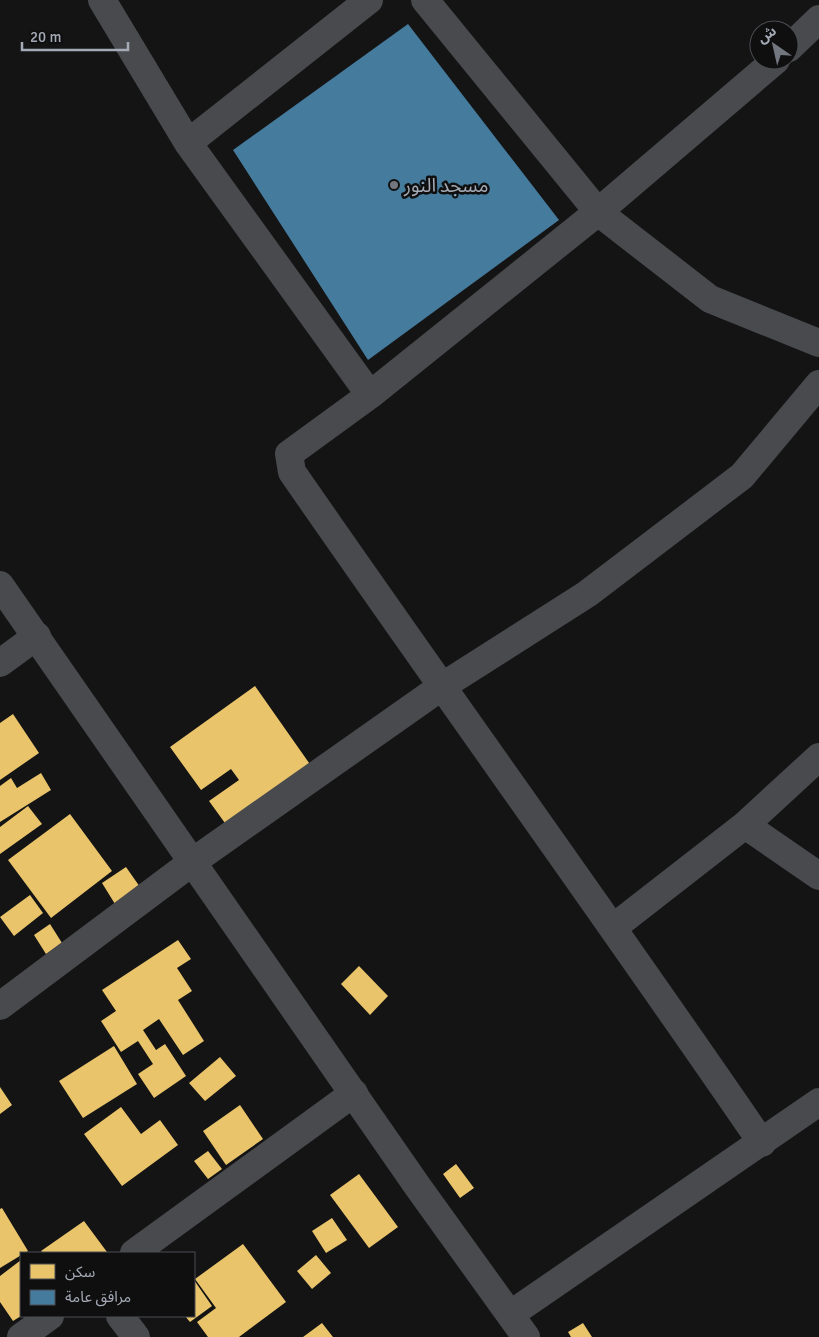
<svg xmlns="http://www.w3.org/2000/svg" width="819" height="1337" viewBox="0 0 819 1337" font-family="Signika,'Noto Sans Arabic',sans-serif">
  <rect width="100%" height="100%" fill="#141415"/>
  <path fill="#e9c46a" d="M255 686 314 770 230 830 209 801 239 780 231 769 201 790 170 747Z
    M13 714 39 753 0 780V723Z
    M41 773 51 790 0 822V786L11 778 17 788Z
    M28 806 42 824 0 854V827Z
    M70 814 112 871 51 918 8 860Z
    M126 867 140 887 115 904 102 883Z
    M30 895 43 913 14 936 0 917Z
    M50 924 62 943 46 954 34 935Z
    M178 940 191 959 177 968 192 991 178 1000 204 1041 183 1055 159 1019 143 1030 156 1050 165 1044 186 1076 154 1098 138 1074 153 1064 138 1041 121 1052 101 1021 116 1011 102 990Z
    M359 966 388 996 370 1015 341 984Z
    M114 1046 137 1084 83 1118 59 1081Z
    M220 1057 236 1076 205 1101 189 1083Z
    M0 1087 12 1105 0 1114Z
    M240 1105 263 1139 226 1165 203 1131Z
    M121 1107 141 1134 160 1120 178 1145 122 1186 84 1134Z
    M208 1151 222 1169 208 1179 194 1161Z
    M456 1164 474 1188 460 1198 443 1174Z
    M359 1174 398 1227 369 1248 330 1195Z
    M2 1208 28 1251 0 1268V1209Z
    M332 1218 347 1240 326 1253 312 1231Z
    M84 1221 107 1252 43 1253 41 1251Z
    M243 1244 286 1302 239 1337H208L197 1322 216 1308 195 1279Z
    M316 1255 331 1273 312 1289 297 1271Z
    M21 1260V1316L13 1321 0 1302V1276Z
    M194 1280 212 1306 190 1322 185 1316H194Z
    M322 1323 333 1337H303Z
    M583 1323 592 1337H571L568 1332Z"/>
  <path fill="#457b9d" d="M408 24 559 220 368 360 233 150Z"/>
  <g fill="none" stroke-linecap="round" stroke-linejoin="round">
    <path stroke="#494a4d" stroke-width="28" d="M102 0 188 143 370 395
      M425 0 598 212 710 299 819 343
      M789 48 819 19
      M188 143 369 0
      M0 663 37 636
      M745 825 819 876
      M614 927 745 825 819 757
      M0 1006 191 863 441 687 587 594 742 476 819 384
      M762 1143C608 918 447 696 292 472L289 454 370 395 598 212 776 60
      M134 1253 354 1093
      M511 1314 819 1102
      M120 1316 136 1337
      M21 1337 50 1316"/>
    <path stroke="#494a4d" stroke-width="28" d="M0 585 418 1187 526 1337"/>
  </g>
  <circle fill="#72767e" stroke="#0f0f10" stroke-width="2" cx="394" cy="185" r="5"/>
  <g text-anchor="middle" stroke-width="5" stroke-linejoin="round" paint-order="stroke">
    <g font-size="19" fill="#a5abb6" stroke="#0f0f10" text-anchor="start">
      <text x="404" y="192">مسجد النور</text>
    </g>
  </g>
  <rect x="20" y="1252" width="175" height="65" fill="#0f0f10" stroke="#4b4d52"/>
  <rect x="30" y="1264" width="25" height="15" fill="#e9c46a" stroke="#4b4d52"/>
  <text x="65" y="1277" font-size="15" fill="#a5abb6">سكن</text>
  <rect x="30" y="1290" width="25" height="15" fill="#457b9d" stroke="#4b4d52"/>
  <text x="65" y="1302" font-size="15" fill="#a5abb6">مرافق عامة</text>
  <g transform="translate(774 45) rotate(326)"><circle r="24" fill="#0f0f10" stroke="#4b4d52"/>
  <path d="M0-4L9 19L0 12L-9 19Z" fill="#72767e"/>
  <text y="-8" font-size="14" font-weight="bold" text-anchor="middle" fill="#a5abb6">ش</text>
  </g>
  <path d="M22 42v8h106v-8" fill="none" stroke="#a5abb6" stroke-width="2.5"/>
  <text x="30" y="42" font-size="15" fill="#a5abb6" stroke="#0f0f10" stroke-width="4" paint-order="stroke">20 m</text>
</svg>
